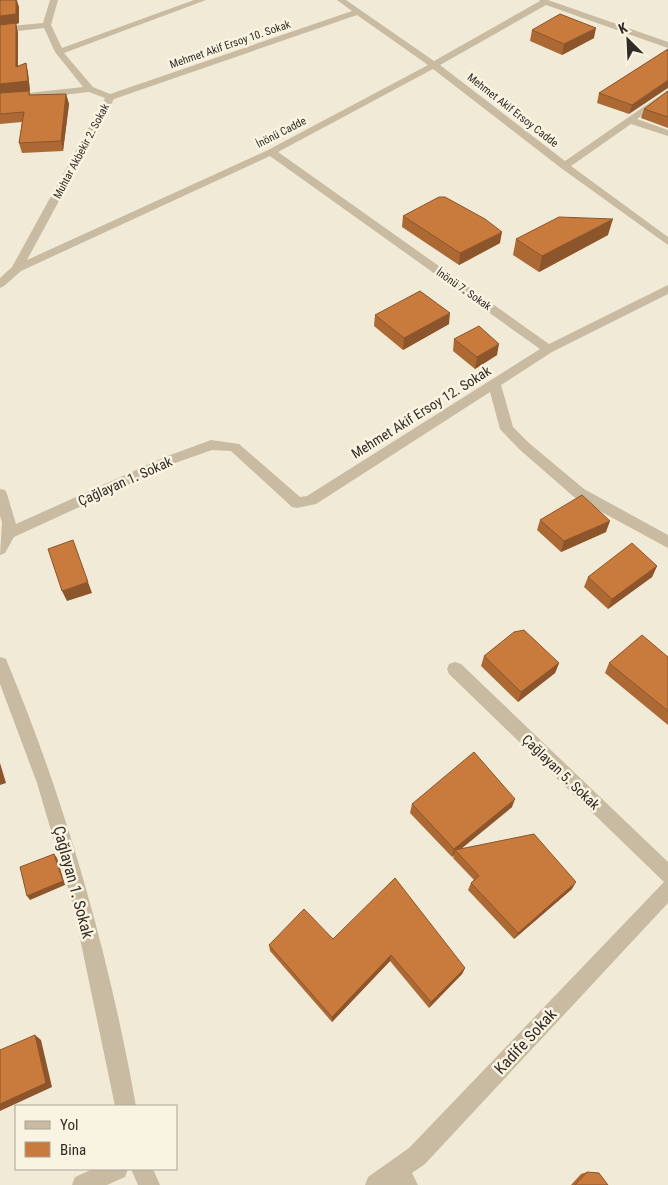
<svg xmlns="http://www.w3.org/2000/svg" width="668" height="1185" viewBox="0 0 668 1185" font-family="'Roboto Condensed',sans-serif">
  <rect width="100%" height="100%" fill="#f1ead6"/>
  <g fill="none" stroke-linecap="round" stroke-linejoin="round">
    <path fill="#c9bba2" fill-rule="evenodd" d="M50 0H58L51 25 62 48 194 0H206L64 53 93 87 110 94 352 11 337 0H346L434 61 540 1 539 0H548L668 42V48L546 5 440 65 565 161 668 90V97L637 119 668 130V136L631 124 571 166 668 237V245L561 168 433 69 278 152 549 344 668 285V294L552 352 501 385 513 427 529 443 584 489 668 535V548L574 497 519 449 500 429 490 392 316 504 297 508 292 507 231 451 212 450 175 463 14 537 5 553 0 555 2 522 0 516V489L5 490 7 494 16 524 165 457 211 440 239 444 300 497 307 496 540 349 270 156 21 271 4 286 0 288V278L12 267 105 98 89 92 0 102V96L83 87 55 52 44 28 0 33V27L43 23ZM357 15 428 65 268 150 27 260 114 99Z
      M0 657 6 659 8 664C67 806 109 955 136 1106H115L73 905 37 783 0 684Z
      M455 662 461 664 668 862V903L425 1164 412 1173 418 1185H365L368 1177 409 1148 664 882 449 674 447 669 449 664Z
      M93 1169H128L125 1177 107 1185H72L75 1177Z
      M131 1169H153L160 1185H138Z"/>
  </g>
  <path fill="#ad6934" d="M0 0H17L19 7V23L16 24 18 33V66L26 63 28 73 30 91H29L30 95 66 94 69 104 63 151 22 153 19 143 22 122 0 124Z
    M532 30 594 38 562 55 530 41Z
    M668 49 629 114 597 103 599 93Z
    M668 91V128L641 118 644 109Z
    M403 216 500 243 459 265 402 227Z
    M608 235 539 272 513 255 516 239Z
    M375 315 449 324 403 350 374 326Z
    M454 339 497 355 475 369 453 351Z
    M540 520 606 532 561 552 537 530Z
    M657 566 652 577 608 609 584 587 588 577Z
    M484 656 559 663 555 673 518 702 481 666Z
    M668 657V725L605 673 609 663Z
    M412 804 512 807 461 849 572 889 514 939 468 890 471 883 474 880 453 858 454 855 452 857 410 813Z
    M333 939 465 968 462 974 429 1008 390 961 332 1022 270 951 269 945Z
    M587 1172 608 1185H571L581 1174Z"/>
  <path fill="#8d552b" d="M16 0 19 7V23L16 24 18 33V77L0 25V16Z
    M596 28 594 38 562 55 564 44Z
    M26 63 28 73 30 91H29L31 100 29 95 0 94V84Z
    M668 80V88L629 114 632 105Z
    M66 94 69 104 63 151 61 141Z
    M613 219 608 235 539 272 542 256Z
    M502 232 500 243 459 265 460 253Z
    M450 313 449 324 403 350 404 338Z
    M499 344 497 355 475 369 477 357Z
    M610 521 606 532 561 552 564 541Z
    M657 566 652 577 608 609 612 599Z
    M88 582 92 593 67 601 62 591Z
    M559 663 555 673 518 702 521 692Z
    M0 763 6 783 0 785Z
    M515 799 512 807 457 852 455 850 454 855 452 857 454 849Z
    M54 854 57 858 65 885 30 900 27 896Z
    M576 882 572 889 514 939 518 933Z
    M391 955 390 961 332 1022V1017Z
    M465 968 462 974 429 1008 431 1002Z
    M35 1035 41 1040 52 1087 0 1111V1104Z"/>
  <path fill="#c97a3d" stroke="#8d552b" d="M0 0H16V14L0 16Z
    M560 14 596 28 564 44 532 30Z
    M16 23V67L26 63 28 81 0 84V25Z
    M668 49V80L632 105 599 93Z
    M29 91V95L66 94 61 141 19 143 24 112 0 114V93Z
    M668 91V117L644 109Z
    M439 197H445L485 219 502 232 460 253 403 216Z
    M559 217 613 219 542 256 516 239Z
    M420 291 450 313 404 338 375 315Z
    M479 326 499 344 477 357 454 339Z
    M582 495 610 521 564 541 540 520Z
    M73 540 88 582 62 591 48 549Z
    M632 543 657 566 612 599 588 577Z
    M524 630 559 663 521 692 484 656 514 632Z
    M642 635 668 657V711L609 663Z
    M474 752 515 799 454 849 412 804Z
    M534 834 576 882 518 933 471 883 479 876 455 850Z
    M54 854 63 881 27 896 20 867Z
    M395 878 465 968 431 1002 391 955 332 1017 269 945 304 909 333 939Z
    M35 1035 46 1083 0 1104V1050Z
    M587 1172 599 1173 608 1185H575Z"/>
  <g text-anchor="middle" stroke-width="5" stroke-linejoin="round" paint-order="stroke">
    <g font-size="11" fill="#332c25" stroke="#f9f3e2">
      <text transform="translate(230 44) rotate(-19)" y="4">Mehmet Akif Ersoy 10. Sokak</text>
      <text transform="translate(513 110) rotate(38)" y="4">Mehmet Akif Ersoy Cadde</text>
      <text transform="translate(281 132) rotate(-27)" y="4">İnönü Cadde</text>
      <text transform="translate(81 151) rotate(-62)" y="4">Muhtar Akbekir 2. Sokak</text>
      <text transform="translate(464 289) rotate(35)" y="4">İnönü 7. Sokak</text>
    </g>
    <g font-size="14" fill="#332c25" stroke="#f9f3e2">
      <text transform="translate(421 412) rotate(-32)" y="5">Mehmet Akif Ersoy 12. Sokak</text>
      <text transform="translate(125 481) rotate(-24)" y="5">Çağlayan 1. Sokak</text>
      <text transform="translate(561 772) rotate(44)" y="5">Çağlayan 5. Sokak</text>
    </g>
    <g font-size="16" fill="#332c25" stroke="#f9f3e2">
      <text transform="translate(74 882) rotate(75)" y="6">Çağlayan 1. Sokak</text>
      <text transform="translate(525 1041) rotate(-47)" y="6">Kadife Sokak</text>
    </g>
  </g>
  <rect x="15" y="1105" width="162" height="65" fill="#f9f3e2" stroke="#aaa396"/>
  <rect x="25" y="1121" width="25" height="8" fill="#c9bba2" stroke="#aaa396"/>
  <text x="60" y="1130" font-size="15" fill="#332c25">Yol</text>
  <rect x="25" y="1142" width="25" height="15" fill="#c97a3d" stroke="#aaa396"/>
  <text x="60" y="1155" font-size="15" fill="#332c25">Bina</text>
  <g transform="translate(628 40) rotate(336)" stroke="#f9f3e2" stroke-width="4" paint-order="stroke">
  <path d="M0-4L9 19L0 12L-9 19Z" fill="#332c25"/>
  <text y="-8" font-size="14" font-weight="bold" text-anchor="middle" fill="#332c25">K</text>
  </g>
</svg>
